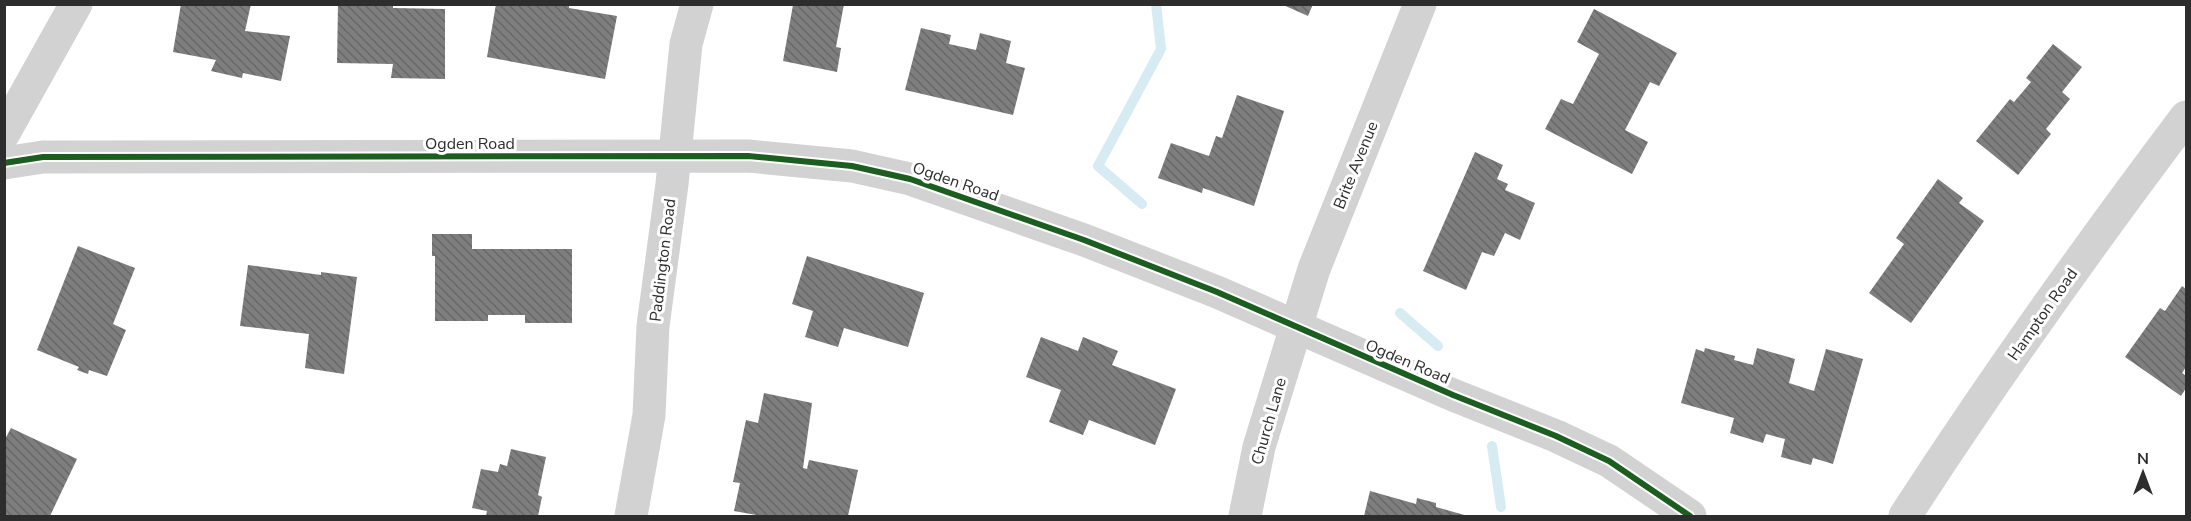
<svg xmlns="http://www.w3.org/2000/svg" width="2191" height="521" viewBox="0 0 2191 521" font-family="'Nunito Sans',sans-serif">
  <defs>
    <pattern id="building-back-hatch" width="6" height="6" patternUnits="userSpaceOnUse" patternTransform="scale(1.5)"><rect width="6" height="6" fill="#7e7e7e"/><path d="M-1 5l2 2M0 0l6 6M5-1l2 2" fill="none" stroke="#686868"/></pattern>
  </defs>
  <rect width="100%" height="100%" fill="#fff"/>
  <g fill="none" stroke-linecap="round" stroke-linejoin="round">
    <path stroke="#d6ecf2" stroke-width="10" d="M1142 204 1098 166 1161 49 1156 4
      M1400 313 1438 346
      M1492 446 1501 507"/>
  </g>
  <path fill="url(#building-back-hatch)" d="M181 4H251L245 31 290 36 281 81 243 73 242 78 211 71 216 60 173 52Z
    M338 4H393V8L445 9V79L391 78 393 64 337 63Z
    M496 4H569V8L617 16 605 79 487 57Z
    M844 4 836 47 841 48 837 72 783 61 793 5Z
    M1281 4H1313L1308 16Z
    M1594 9 1677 53 1659 86 1650 82 1625 130 1648 142 1632 174 1545 129 1561 99 1573 104 1599 54 1577 42Z
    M921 28 951 35 949 44 976 50 980 33 1011 41 1006 63 1025 68 1013 115 905 90Z
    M2053 44 2082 67 2062 92 2070 99 2046 129 2051 134 2018 175 1976 141 2010 99 2014 102 2031 82 2026 78Z
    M1237 95 1284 111 1254 206 1203 188 1202 193 1158 178 1171 143 1209 156 1216 136 1222 138Z
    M1475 152 1503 165 1497 179 1508 184 1505 190 1535 203 1520 240 1505 233 1494 256 1482 252 1466 290 1423 271Z
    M1938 179 1963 198 1959 203 1984 221 1911 323 1869 293 1904 244 1896 238Z
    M432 234H472V249H572V323H525V315H488V321H435V256H432Z
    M78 246 135 268 113 324 126 330 107 376 89 370 88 374 77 370 79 367 37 350Z
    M807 256 924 293 908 347 844 328 838 347 805 337 813 311 792 304Z
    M248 265 321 275V272L357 277 344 374 305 368 309 334 240 326Z
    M2182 286 2186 289V367L2182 373 2186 376V388L2181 396 2125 357 2160 308 2165 311Z
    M1041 337 1078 351 1083 337 1118 351 1112 365 1176 389 1155 445 1089 420 1083 435 1049 422 1061 390 1026 377Z
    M1705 348 1735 356 1734 360 1753 365 1757 348 1795 359 1789 383 1814 391 1826 349 1863 359 1833 464 1813 458 1811 465 1781 457 1785 439 1766 434 1763 443 1730 433 1734 418 1681 403 1696 349 1704 352Z
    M764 393 812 403 803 468 807 469 809 460 858 470 848 516H762L734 511 740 483 733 482 746 420 758 423Z
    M11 428 77 459 50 516H4V441Z
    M511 449 546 457 538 495 542 497 538 516H486L487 511 472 508 481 469 498 472 500 464 507 466Z
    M1370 491 1416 504 1417 498 1436 503V507L1468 516H1364Z"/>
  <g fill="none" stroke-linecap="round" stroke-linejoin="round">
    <path stroke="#d2d2d2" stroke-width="33" d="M4 133 76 4
      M4 163 43 157 748 156 852 166 910 179 1084 240 1217 292 1453 395 1556 436 1609 461 1690 516
      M631 516 649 415 653 326 672 184 686 44 697 4
      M1245 516 1259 447 1314 269 1420 4
      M1905 516C1993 380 2088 247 2186 117"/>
    <g stroke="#fff" stroke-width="10">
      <path id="cycleway" d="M4 163 43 157 748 156 852 166 910 179 1084 240 1217 292 1453 395 1556 436 1609 461 1690 516"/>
    </g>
    <use href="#cycleway" stroke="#1b5e20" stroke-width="6"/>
  </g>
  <g text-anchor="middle" stroke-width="6" stroke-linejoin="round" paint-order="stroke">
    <g font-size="16" fill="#2d2d2d" stroke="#fff">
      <text x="470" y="149">Ogden Road</text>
      <text transform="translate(1355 165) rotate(-68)" y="6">Brite Avenue</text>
      <text transform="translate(956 181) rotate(19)" y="6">Ogden Road</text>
      <text transform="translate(662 260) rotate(-83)" y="6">Paddington Road</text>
      <text transform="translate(2042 314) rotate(-55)" y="6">Hampton Road</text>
      <text transform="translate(1408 361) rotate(23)" y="6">Ogden Road</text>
      <text transform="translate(1268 421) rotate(-74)" y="6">Church Lane</text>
    </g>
  </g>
  <rect width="2191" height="521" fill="none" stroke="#2d2d2d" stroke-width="12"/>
  <g transform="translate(2143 473)" stroke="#ffffff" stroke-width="4.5" paint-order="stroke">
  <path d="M0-4.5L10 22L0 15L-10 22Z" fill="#2d2d2d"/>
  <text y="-9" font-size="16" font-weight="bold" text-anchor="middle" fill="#2d2d2d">N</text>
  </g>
</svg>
